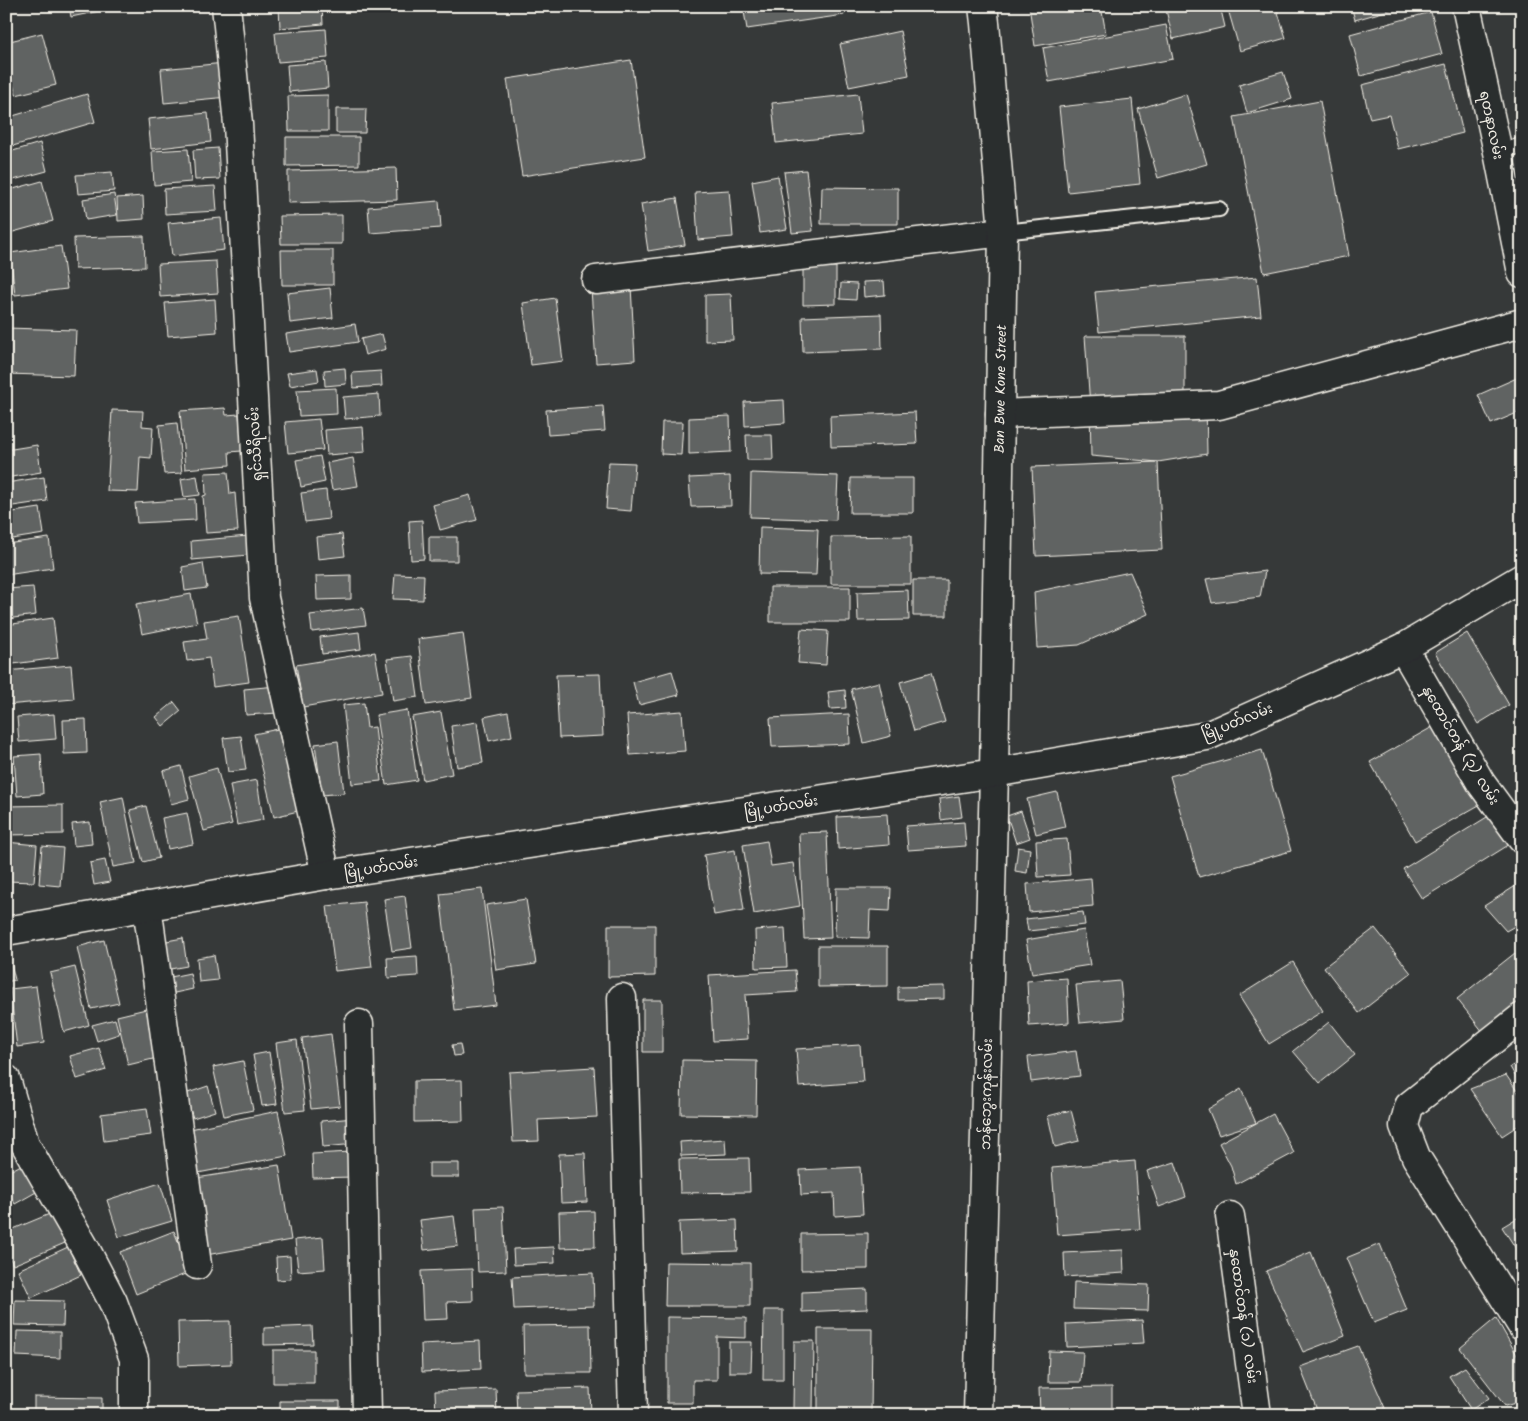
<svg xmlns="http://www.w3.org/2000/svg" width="1528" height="1421" viewBox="0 0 1528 1421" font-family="Kalam,'Noto Sans Myanmar',sans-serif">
  <rect width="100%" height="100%" fill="#363939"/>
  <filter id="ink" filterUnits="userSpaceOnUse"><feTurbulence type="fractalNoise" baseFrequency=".02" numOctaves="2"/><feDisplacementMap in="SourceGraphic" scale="10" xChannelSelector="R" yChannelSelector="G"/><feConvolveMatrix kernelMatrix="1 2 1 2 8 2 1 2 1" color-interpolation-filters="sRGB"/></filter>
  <g filter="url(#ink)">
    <path fill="#616362" stroke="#f4f1e8" d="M69 6H114V8L71 17Z
      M279 6H322L323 24 280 28Z
      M743 6H843L844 15 747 29Z
      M1029 6H1101L1106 34 1035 46Z
      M1165 6H1220L1225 27 1173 39Z
      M1227 6H1276L1286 38 1240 51Z
      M1351 6H1403L1355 20Z
      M1431 12 1442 54 1361 76 1350 34Z
      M1166 25 1173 59 1049 82 1043 48Z
      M326 29 328 58 278 62 275 33Z
      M900 31 909 75 849 87 840 44Z
      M42 33 56 85 16 95 6 58V42Z
      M631 60 645 157 522 176 507 79Z
      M326 62 328 88 289 92 287 65Z
      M225 63 228 97 164 103 161 69Z
      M1446 64 1463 133 1398 149 1389 115 1370 119 1362 85Z
      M1283 72 1292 99 1247 113 1239 85Z
      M87 94 95 122 6 148V118Z
      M858 94 862 134 776 143 772 103Z
      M1186 94 1207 164 1158 178 1138 109Z
      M328 95V131H289L288 96Z
      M1132 99 1140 184 1068 192 1059 107Z
      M1320 101 1349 256 1264 273 1234 117Z
      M336 109H366L365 133H336Z
      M208 113 211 142 151 149 148 119Z
      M286 137H359V165L286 166Z
      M40 143 47 171 6 182V153Z
      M218 148 220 179 195 180 193 150Z
      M188 149 191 182 154 185 152 151Z
      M396 168 397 200 288 203V171Z
      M806 170 813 231 792 233 784 172Z
      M112 172 114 191 78 194 76 175Z
      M778 176 787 229 760 233 752 181Z
      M42 181 53 221 6 234V191Z
      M215 186 217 211 165 214 164 189Z
      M822 187 898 188V224H821Z
      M729 190 733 237 698 240 695 192Z
      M114 194 117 215 86 220 83 199Z
      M143 196 144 219 118 221 117 198Z
      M677 198 685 245 648 251 641 204Z
      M439 201 441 228 370 233 368 207Z
      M342 215V244H281L280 216Z
      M221 218 224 250 172 256 168 223Z
      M144 236 145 267 75 269 74 238Z
      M61 246 67 289 15 295 10 253Z
      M281 250H333V285H282Z
      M216 261 218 293 160 297 158 264Z
      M803 267H836V304L803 305Z
      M1257 277 1261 316 1099 332 1095 292Z
      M884 281 885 295 864 297 863 282Z
      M841 283 857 284 856 300 840 299Z
      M631 286 635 360 596 363 591 289Z
      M330 288 333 318 290 323 287 293Z
      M731 294 733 340 705 341V295Z
      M555 298 563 361 531 365 523 303Z
      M215 299 217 332 168 336 165 303Z
      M881 314 882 349 803 352 802 317Z
      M355 324 358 342 289 352 286 334Z
      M6 328 76 330 74 376 6 374Z
      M382 334 386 349 365 355 361 339Z
      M1085 336H1185V401L1090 406Z
      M345 368 346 384 325 386 324 370Z
      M317 369 319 381 290 386 287 373Z
      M381 371 382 386 353 388 352 373Z
      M1519 377 1522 384V411L1491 424 1478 395Z
      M336 388 337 414 299 416 297 390Z
      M379 394 380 416 345 419 343 397Z
      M784 400 785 423 745 426 744 402Z
      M1206 403 1207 454 1158 462 1091 456 1090 406Z
      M603 406 605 431 548 435 546 410Z
      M225 408 226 415 239 414 242 451 229 452 230 465 185 469 180 411Z
      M112 410 143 411 142 426 153 427 151 458 140 457 138 492 107 491Z
      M915 412 917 444 831 447 830 416Z
      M730 416 731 452 689 454V418Z
      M319 419 323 450 288 453 285 422Z
      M662 422H683L681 455 661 454Z
      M177 423 182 473 164 474 159 425Z
      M363 427 365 452 327 455 325 430Z
      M746 435H772L773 460H747Z
      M37 445 41 472 6 478V450Z
      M320 456 325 482 301 487 296 460Z
      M353 458 358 486 332 490 327 463Z
      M609 462 635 463 631 511 606 509Z
      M1158 462 1162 550 1036 556 1032 467Z
      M228 472 230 494 235 493 238 531 206 533 203 496 206 495 205 473Z
      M751 473 838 476 836 520 750 517Z
      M197 476 200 495 184 497 181 479Z
      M730 476 731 506 691 507 689 478Z
      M44 477 47 501 6 507V483Z
      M851 478H913V513H850Z
      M326 490 329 519 305 522 301 493Z
      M470 495 477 520 440 530 433 505Z
      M195 499 196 520 137 523 135 503Z
      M40 508 44 534 6 540V513Z
      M422 520 424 559 411 560 409 521Z
      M760 527 818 529 816 575 759 574Z
      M342 534 345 556 318 559 316 537Z
      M248 536 249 555 192 560 191 541Z
      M911 536V584H831V537Z
      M429 537H457V561H429Z
      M49 538 53 568 6 575V544Z
      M203 563 207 588 185 591 182 567Z
      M1265 571 1260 597 1212 603 1206 579Z
      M1130 572 1148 614 1079 645 1037 648 1034 592Z
      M395 574 424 575 423 600 393 599Z
      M351 575V599L317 600 316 576Z
      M913 580H947V616H913Z
      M33 587 36 615 6 619V589Z
      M770 587H850V622H770Z
      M908 590 909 620 858 621 857 592Z
      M191 594 197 623 142 634 136 604Z
      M363 608 366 625 312 632 310 615Z
      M239 616 249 682 213 687 209 658 187 661 184 642 207 639 204 621Z
      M53 618 58 658 6 665V625Z
      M801 629 828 631 826 665 798 663Z
      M359 632 361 649 322 654 320 637Z
      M463 633 472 698 426 705 418 639Z
      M1467 633 1509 705 1478 724 1435 653Z
      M375 652 382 693 303 707 296 665Z
      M412 656 418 697 393 701 387 659Z
      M71 665 74 699 6 705V671Z
      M672 671 679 695 639 705 633 682Z
      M931 673 945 722 914 731 900 682Z
      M600 674 603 736 559 738 556 675Z
      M879 682 891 736 864 743 851 689Z
      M277 686 278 713 246 715 244 689Z
      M845 690 846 708 830 709 828 692Z
      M174 702 181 711 163 726 156 717Z
      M364 703 367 728 375 727 381 781 352 784 343 705Z
      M407 710 417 780 386 785 376 715Z
      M682 711 685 751 630 755 627 715Z
      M441 712 452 774 423 780 412 717Z
      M508 712 512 736 489 741 484 717Z
      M54 714 56 739 19 742 17 717Z
      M849 714 850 744 772 747 770 718Z
      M86 719 87 753 64 754 63 720Z
      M477 722 483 763 457 767 451 726Z
      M1436 725 1481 804 1415 841 1370 762Z
      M278 729 298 811 274 817 254 734Z
      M241 736 246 770 228 772 223 738Z
      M338 741 344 793 322 795 315 744Z
      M1262 750 1291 851 1199 877 1170 776Z
      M41 754 43 794 17 796 14 756Z
      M181 766 189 799 171 804 163 771Z
      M217 768 232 824 204 831 189 776Z
      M257 780 263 820 237 825 230 785Z
      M1057 792 1065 827 1036 834 1027 799Z
      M959 796 962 817 941 820 939 799Z
      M123 797 136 863 113 867 100 802Z
      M63 805V834L6 835V806Z
      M146 806 159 858 143 862 130 810Z
      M1021 811 1030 838 1016 843 1007 816Z
      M187 813 193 844 168 849 162 818Z
      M887 814 889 845 838 849 837 817Z
      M1487 817 1515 841 1422 899 1403 869Z
      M90 822 92 844 74 846 72 824Z
      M964 822 966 846 908 850 906 826Z
      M827 832 831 938 804 939 799 833Z
      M1067 839 1070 875 1038 877 1036 841Z
      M767 841 771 866 793 863 800 906 754 914 743 845Z
      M6 842 37 845 34 882 6 881Z
      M42 846 63 848 60 886 39 884Z
      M1018 847 1030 849 1027 873 1015 871Z
      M735 850 744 910 714 915 704 855Z
      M105 860 110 882 94 885 90 863Z
      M1091 878 1093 906 1029 912 1027 884Z
      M1522 882V922L1506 931 1484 906Z
      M836 888H891L890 911 870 910 869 938 835 937Z
      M482 889 496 1005 454 1010 440 894Z
      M405 896 412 948 392 951 384 899Z
      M526 899 536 964 496 970 486 905Z
      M364 902 372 967 335 971 327 906Z
      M1083 912 1085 925 1028 931 1026 919Z
      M608 925H655V976L608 977Z
      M785 928 787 967 756 968 755 930Z
      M1375 928 1411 973 1359 1013 1324 967Z
      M1084 930 1090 965 1032 974 1026 940Z
      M183 938 187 966 165 970 161 942Z
      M104 940 119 1003 91 1009 77 947Z
      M818 946H888V986L818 987Z
      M1515 953 1522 962V1010L1487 1037 1457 999Z
      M214 955 218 980 199 982 197 958Z
      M417 956 418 976 388 978 387 958Z
      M1293 962 1323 1011 1269 1044 1239 996Z
      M11 963 15 980 6 982V965Z
      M75 967 89 1025 64 1032 50 973Z
      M795 970 797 992 745 995 748 1039 713 1041 709 975Z
      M190 973 193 989 170 994 166 978Z
      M1067 978 1069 1023 1029 1026 1027 981Z
      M1120 981 1124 1019 1080 1023 1076 985Z
      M36 986 44 1043 17 1047 10 989Z
      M944 986V999L898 1000V987Z
      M643 1000H662V1052H643Z
      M146 1009 157 1058 128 1065 117 1016Z
      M115 1019 119 1034 97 1041 92 1025Z
      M1329 1022 1355 1055 1320 1083 1293 1051Z
      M331 1034 340 1106 311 1109 302 1038Z
      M297 1040 305 1110 285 1112 276 1043Z
      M460 1044 462 1055 454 1056 452 1045Z
      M860 1045 863 1082 799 1087 796 1049Z
      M99 1048 106 1070 77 1079 70 1056Z
      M1076 1051 1080 1076 1031 1082 1028 1057Z
      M269 1052 277 1104 262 1106 253 1055Z
      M682 1060 757 1061 756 1115 681 1114Z
      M1522 1060V1088L1510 1067Z
      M243 1061 253 1110 224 1116 213 1067Z
      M594 1067 597 1117 538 1120 539 1141 513 1142 509 1072Z
      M1506 1075 1522 1098V1123L1502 1136 1470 1089Z
      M462 1080 463 1121 414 1122V1081Z
      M208 1086 215 1111 193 1118 185 1094Z
      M1241 1089 1256 1123 1219 1135 1208 1109Z
      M147 1108 151 1135 104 1141 101 1114Z
      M1071 1110 1079 1141 1055 1147 1048 1116Z
      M278 1111 287 1156 198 1173 190 1129Z
      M1273 1114 1294 1153 1236 1184 1231 1166 1219 1143Z
      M354 1118 356 1144 323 1147 321 1121Z
      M725 1139 726 1154 681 1156 680 1142Z
      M352 1152 353 1177 313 1178 312 1154Z
      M585 1153 587 1202 561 1203 559 1154Z
      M749 1158 750 1192 680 1193 679 1159Z
      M1135 1161 1140 1229 1057 1235 1052 1168Z
      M1175 1162 1186 1197 1159 1207 1147 1171Z
      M429 1163H459V1177H429Z
      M23 1164 38 1191 15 1204 6 1188V1173Z
      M279 1165 291 1240 206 1255 190 1179Z
      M860 1167 863 1214 835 1216 834 1193 801 1195 800 1170Z
      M160 1183 172 1221 119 1237 107 1200Z
      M503 1207 506 1271 478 1272 475 1208Z
      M594 1211 595 1247 560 1248 559 1212Z
      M52 1213 65 1243 13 1265 6 1250V1232Z
      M1522 1215V1258L1502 1227Z
      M454 1216 458 1246 424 1250 420 1220Z
      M737 1220 738 1251 680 1253 679 1222Z
      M174 1231 190 1272 136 1294 120 1252Z
      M868 1233V1269L801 1270V1234Z
      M323 1237 325 1269 298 1271 295 1240Z
      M1380 1244 1407 1310 1374 1323 1346 1258Z
      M68 1247 81 1275 31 1298 18 1270Z
      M554 1247 555 1263 514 1265 513 1249Z
      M1123 1250 1124 1273 1065 1277 1064 1253Z
      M1311 1252 1345 1336 1303 1352 1266 1271Z
      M290 1256 291 1279 277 1280 276 1257Z
      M666 1262 750 1263V1306H665Z
      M472 1269 473 1301 447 1302 448 1319 423 1320 421 1271Z
      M593 1273 594 1306 514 1309 512 1277Z
      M1074 1282 1149 1285 1148 1311 1073 1309Z
      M867 1289V1309L802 1312V1292Z
      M15 1300 64 1301 63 1326 14 1325Z
      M764 1310H783V1380H763Z
      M667 1317 746 1318V1338L717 1337V1380H693V1403H667Z
      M1496 1318 1522 1364V1401L1505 1406 1460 1348Z
      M1142 1320 1144 1343 1067 1347 1066 1324Z
      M230 1321 231 1364 179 1366 178 1322Z
      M590 1325 591 1373H524L523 1326Z
      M312 1326 313 1344 264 1345V1328Z
      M818 1329H872L871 1415H818Z
      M17 1331 60 1332V1358L16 1356Z
      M480 1341 481 1369 422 1372 421 1344Z
      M794 1341H814L813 1410 793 1409Z
      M729 1342H752L751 1372H729Z
      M1358 1346 1388 1415H1319L1300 1367Z
      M273 1350H314V1383H273Z
      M1049 1351 1083 1352 1081 1382H1048Z
      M1465 1367 1489 1398 1471 1410 1449 1376Z
      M1112 1387V1413L1040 1414 1039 1388Z
      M590 1388 591 1415H517L516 1390Z
      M496 1389 497 1415H436L435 1391Z
      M34 1397 102 1398V1415H34Z
      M280 1401H340V1415H280Z"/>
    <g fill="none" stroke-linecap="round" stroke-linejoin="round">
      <g stroke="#f4f1e8" stroke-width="18">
        <path id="service" d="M1498 152 1522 145
          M1003 232 1219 209"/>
      </g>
      <g stroke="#f4f1e8" stroke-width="31">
        <path id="minor" d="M226 6 238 124 264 598 326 875
          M1466 6 1498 152 1522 273
          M596 280 1003 232
          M1000 414 1219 405 1522 323
          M1403 648 1481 783 1522 839
          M147 906 197 1265
          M622 998 633 1415
          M1522 1017 1409 1106 1404 1126 1416 1157 1522 1326
          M359 1024 367 1415
          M6 1079 25 1144 85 1248 113 1302 134 1359V1415
          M1230 1216 1257 1415
          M978 1415 994 773"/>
      </g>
      <g stroke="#f4f1e8" stroke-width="31">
        <path id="tertiary" d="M983 6 985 23 1003 232 994 773
          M6 931 326 875 994 773 1207 736 1403 648 1522 578"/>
      </g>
      <use href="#service" stroke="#2a2d2e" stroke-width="14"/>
      <use href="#minor" stroke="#2a2d2e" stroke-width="28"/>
      <use href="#tertiary" stroke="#2a2d2e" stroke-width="28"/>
    </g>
  </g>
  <g text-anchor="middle" stroke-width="4.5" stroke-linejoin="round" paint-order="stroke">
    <g font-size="14" fill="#f4f1e8" stroke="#2a2d2e">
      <text transform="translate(1492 125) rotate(78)" y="5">ရတနာလမ်း</text>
      <text transform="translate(1000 389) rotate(-89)" y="5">Ban Bwe Kone Street</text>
      <text transform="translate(255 444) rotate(-93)" y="5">ရှင်သီရိလမ်း</text>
      <text transform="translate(1237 721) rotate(-22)" y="5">မြို့ပတ်လမ်း</text>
      <text transform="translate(1461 745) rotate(59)" y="5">နှထောင်တန် (၃) လမ်း</text>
      <text transform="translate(781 806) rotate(-9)" y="5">မြို့ပတ်လမ်း</text>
      <text transform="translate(381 867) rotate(-9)" y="5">မြို့ပတ်လမ်း</text>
      <text transform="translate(986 1094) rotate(-89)" y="5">ဘန်ဘွေးကုန်းလမ်း</text>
      <text transform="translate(1244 1316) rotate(82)" y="5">နှထောင်တန် (၁) လမ်း</text>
    </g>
  </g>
  <rect width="1528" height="1421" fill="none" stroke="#2a2d2e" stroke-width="25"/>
  <rect x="12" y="12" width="1503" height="1396" fill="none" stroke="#f4f1e8" stroke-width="2" filter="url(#ink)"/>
</svg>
